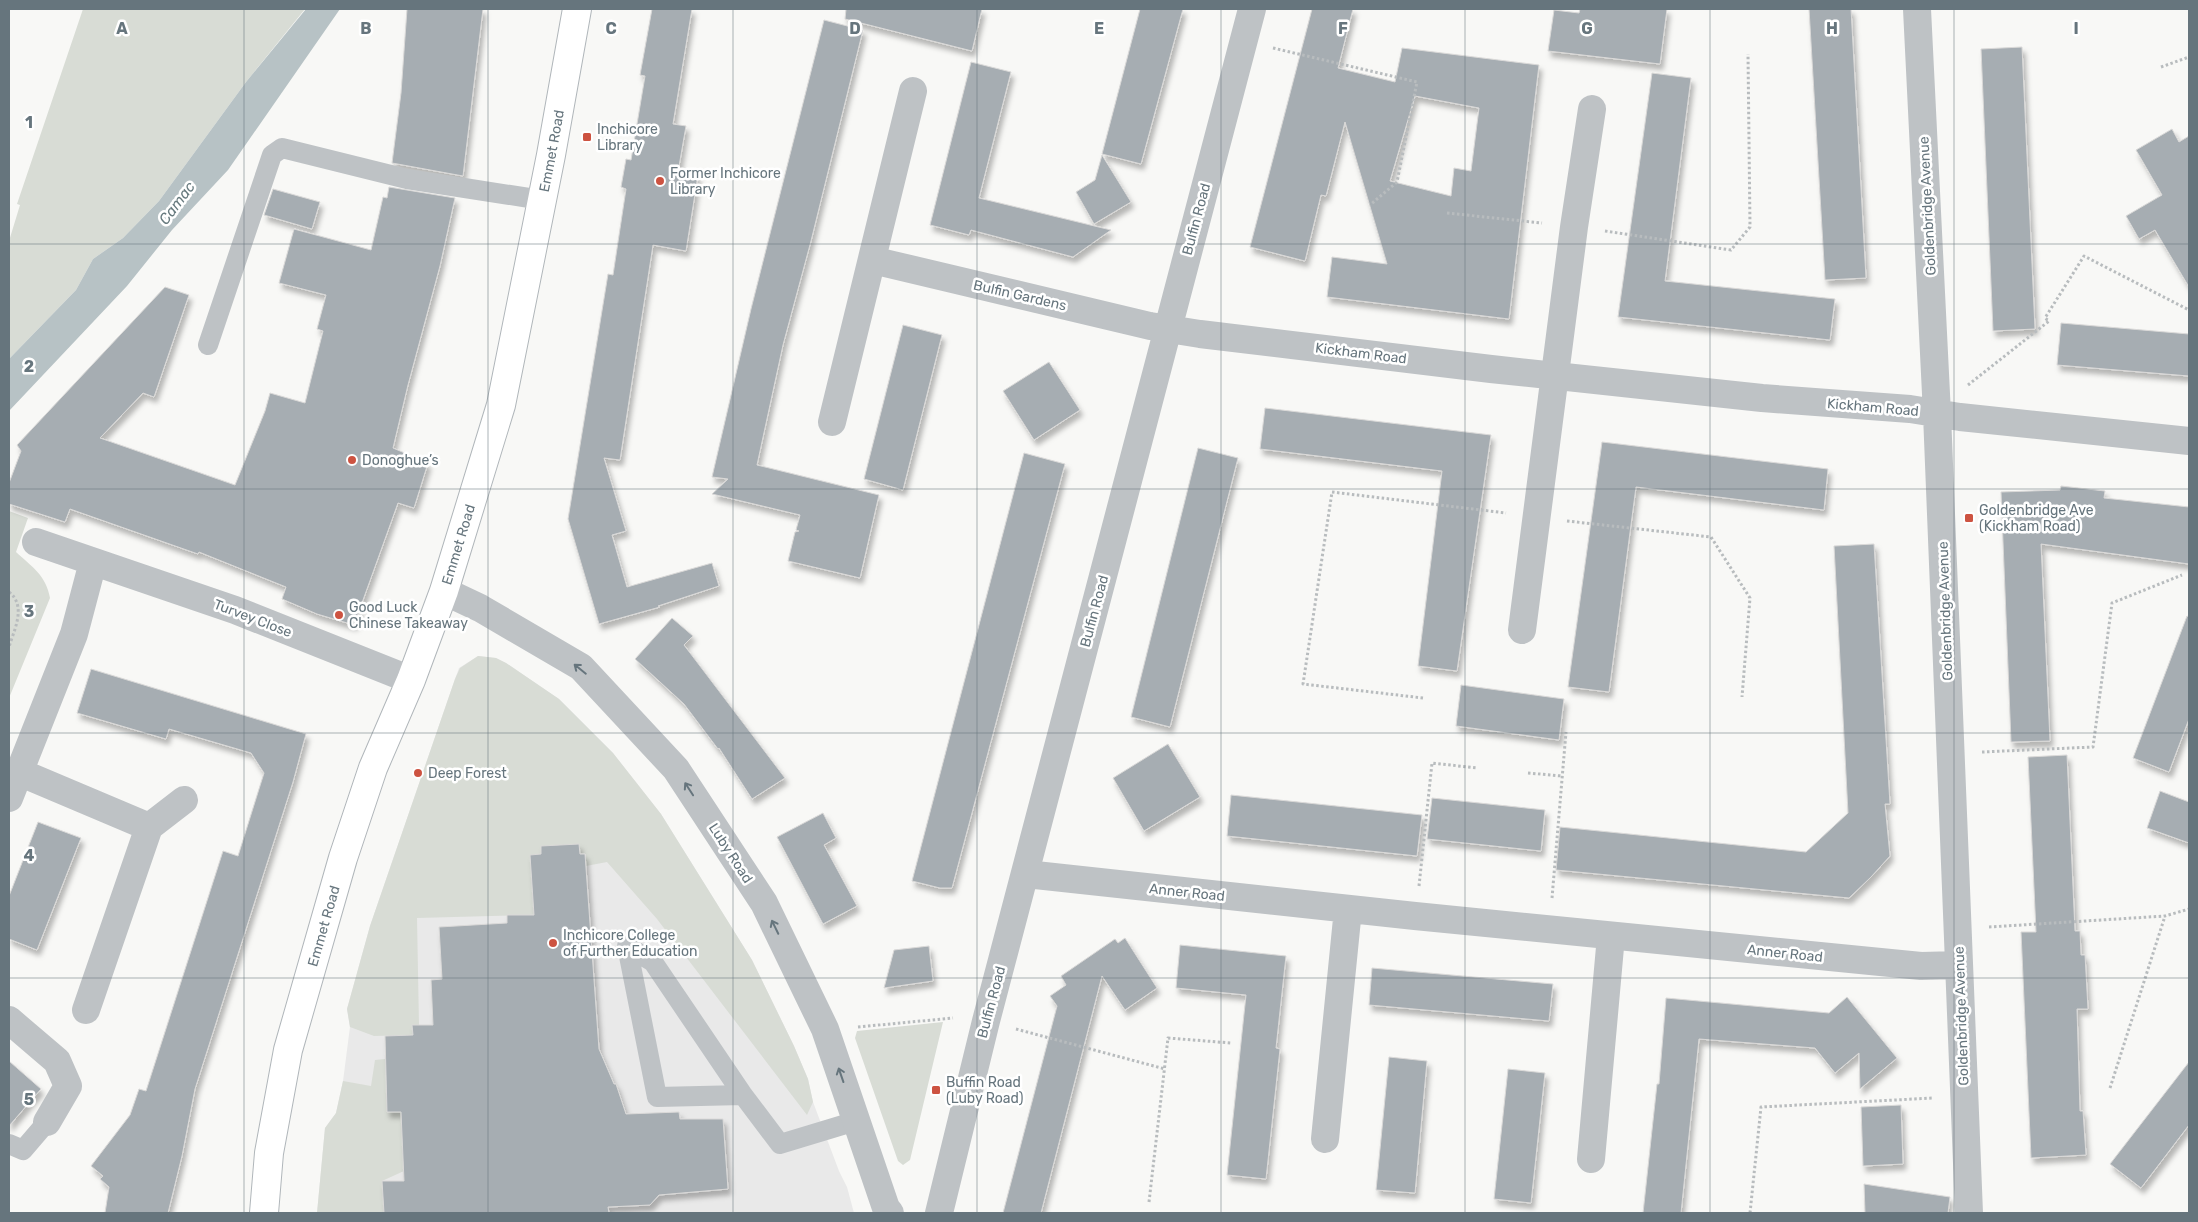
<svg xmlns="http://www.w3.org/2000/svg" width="2198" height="1222" viewBox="0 0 2198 1222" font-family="Rubik,sans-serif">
  <defs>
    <filter id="shadow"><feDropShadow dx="3" dy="5.5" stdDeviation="2.5" flood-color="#0004"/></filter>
  </defs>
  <rect width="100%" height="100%" fill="#f8f8f6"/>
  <path fill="#e9e9e9" d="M478 656 496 658 506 663 559 699 613 753 661 814 752 960 794 1046 808 1079 813 1102 839 1171 847 1187 854 1213H317L325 1128 336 1113 343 1081 350 1027 347 1009 370 926 455 679 459 668Z"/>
  <path fill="#d8dcd5" d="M83 9H305L246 82 159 201 123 238 93 259 76 290 9 359V241L20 205 17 204Z
    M9 511 28 518 16 552C32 567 46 575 50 598L9 698Z
    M478 656 496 658 506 663 559 699 613 753 661 814 752 960 794 1046 808 1079 813 1102 807 1115 657 919 607 862 586 866V854H580L579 844 541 846V854L530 856 534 915 417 918 419 1025 412 1026 413 1035 374 1036 350 1027 347 1009 370 926 455 679 460 668Z
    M943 1022 910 1160 903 1165 898 1161 855 1038 857 1031Z
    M385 1059 387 1112H401L404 1171 382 1181 384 1213H317L325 1128 336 1113 343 1081 371 1086 375 1060Z"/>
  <path fill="#b7c2c5" d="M306 9H340L228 170 172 230 127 286 9 411V359L76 290 93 259 123 238 159 201 246 82Z"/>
  <path fill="#a6adb2" stroke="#dad9d8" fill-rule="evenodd" filter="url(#shadow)" d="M407 9H483L463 176 392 163 401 93Z
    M652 9H692L673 124 686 126 678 172 698 175 686 251 653 245 620 460 604 458 626 531 612 535 627 587 712 563 719 586 658 606 660 607 599 624 568 519 608 274 613 275 626 189 621 187 626 159 631 160 645 76 640 75Z
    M846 9H982L972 51 845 19Z
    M1140 9H1183L1141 164 1102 154Z
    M1312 9H1353L1338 68 1395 82 1402 48 1539 65 1509 319 1327 297 1332 257 1387 264 1345 122 1326 196 1321 195 1305 261 1250 247ZM1415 96 1479 108 1471 171 1454 168 1451 196 1390 181Z
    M1580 9H1667L1660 64 1548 51 1554 10 1579 13Z
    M1809 9H1851L1866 278 1825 280Z
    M824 20 863 30 811 241 783 345 757 465 879 495 860 578 788 561 795 532 799 531 796 530 800 515 712 494 728 479 712 477 751 309Z
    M2022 47 2035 329 1993 331 1981 49Z
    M971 62 1011 72 979 198 1111 230 1073 257 971 230 969 235 930 225Z
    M1652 73 1691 78 1665 281 1835 299 1830 340 1618 317Z
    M2172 129 2179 142 2189 136V287L2155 230 2139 239 2126 216 2162 195 2136 150Z
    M1102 155 1131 202 1094 224 1076 192 1095 180Z
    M389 187 455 198 440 266 408 385 393 448 428 463 414 508 398 503 354 625 317 614 282 599 286 587 199 552 198 554 70 509 65 522 9 504V483L21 451 17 445 165 287 189 295 154 397 143 393 100 438 235 485 265 411 270 393 305 403 323 331 317 329 326 295 279 283 294 229 371 250 383 197 387 198Z
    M273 189 320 202 312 229 264 215Z
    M2061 323 2189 334V376L2057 365Z
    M903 325 942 335 903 490 864 479Z
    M1049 362 1080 410 1034 440 1003 391Z
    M1265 408 1491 435 1457 671 1418 666 1442 471 1260 449Z
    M1602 442 1828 469 1824 510 1636 487 1609 692 1568 687Z
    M1198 448 1238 458 1170 727 1131 717Z
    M1024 453 1065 464 952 888H940L912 881Z
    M2061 486 2105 491 2104 498 2189 507V564L2041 544 2050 741 2011 742 2001 492 2060 490Z
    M1874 544 1890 804H1885L1890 856 1871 877 1849 898 1556 870 1560 827 1806 852 1848 813 1834 546Z
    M2187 616 2189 617V719L2169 772 2133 758Z
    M672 618 693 636 684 645 785 778 752 799 719 748 718 749 684 704 635 659Z
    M91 669 306 734 293 782 195 1089 182 1156 168 1213H105L109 1187 100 1179 103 1176 91 1166 130 1115 139 1089 146 1091 223 851 238 856 264 773 251 753 169 729 166 739 77 713Z
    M1461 685 1564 699 1559 740 1456 726Z
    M1168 744 1200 797 1144 831 1113 778Z
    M2067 755 2075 931H2080L2081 955H2085L2088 1009H2077L2080 1111H2083L2086 1155 2031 1158 2021 932H2036L2028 757Z
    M2160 791 2189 802V843L2147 828Z
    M1231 795 1422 815 1417 856 1227 836Z
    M1432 798 1545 810 1541 851 1427 839Z
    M823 813 836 838 824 845 857 906 823 924 777 837Z
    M38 822 81 838 37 950 9 939V896Z
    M579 844 580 854H585L599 1049 614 1084H616L626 1114 679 1112 680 1119H723L728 1189 659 1195 650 1205 608 1207 609 1213H384L382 1181H404L401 1112H387L385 1036 413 1035 412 1025H433L431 980 442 979 439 927 507 923V915H534L530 855 541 854V846Z
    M1125 938 1157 988 1125 1010 1102 976 1041 1213H1003L1057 1006 1050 996 1066 985 1061 976 1115 939 1118 943Z
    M1180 945 1286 956 1276 1048 1280 1049 1266 1179 1227 1175 1246 995 1176 988Z
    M929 946 933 981 884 988 894 950Z
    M1372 968 1553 984 1549 1021 1369 1005Z
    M1847 997 1897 1058 1860 1089 1859 1053 1835 1073 1815 1048 1699 1039 1681 1213H1643L1657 1084H1659L1666 998 1829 1013Z
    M1389 1057 1427 1061 1415 1193 1376 1190Z
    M9 1061 41 1089 9 1126Z
    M2189 1062V1125L2141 1188 2110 1164Z
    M1508 1069 1545 1073 1531 1203 1494 1199Z
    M1901 1105 1903 1164 1863 1166 1861 1107Z
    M1864 1184 1950 1197 1948 1213H1865Z"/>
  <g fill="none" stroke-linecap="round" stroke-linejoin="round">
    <g stroke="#b0b6ba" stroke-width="30">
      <g id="secondary">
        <path id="s1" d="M264 1213 269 1153 288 1050 343 858 373 768 411 680 444 591 501 405 551 155 577 9"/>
      </g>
    </g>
    <path stroke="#b8bcbe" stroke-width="3" stroke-dasharray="2.5 2.5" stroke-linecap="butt" d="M1273 48 1417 82 1397 182 1370 205
      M2161 67 2189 57
      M1447 213 1542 223
      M1605 231 1731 250 1750 227 1748 54
      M1968 385 2049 321 2045 318 2084 256 2189 310
      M1567 521 1711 537 1750 598 1742 697
      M9 592C27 606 14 630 9 647
      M1423 698 1303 684 1332 492 1506 513
      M1982 752 2093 747 2112 603 2182 575
      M1528 773 1562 776
      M1419 886 1432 763 1477 768
      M1552 898 1566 732
      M1989 927 2165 916 2189 909
      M858 1027 953 1018
      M1016 1029 1165 1069
      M2110 1088 2165 916
      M1149 1202 1168 1038 1231 1043
      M1750 1213 1761 1107 1933 1098"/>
    <path stroke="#bec2c5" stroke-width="20" d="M208 345 272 155 282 148 407 179 542 200
      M743 1095 653 962 627 946 657 1097 743 1095 780 1144 856 1121
      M9 1144 23 1150 47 1122"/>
    <path stroke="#bec2c5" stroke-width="28" d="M1917 9 1937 414 1969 1213
      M872 260 1150 326 1200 334 1491 369 1762 398 1910 409 1960 417 2189 441
      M832 422 913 91
      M36 542 235 610 411 680
      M444 591 480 608 581 667 676 769 764 903 825 1029 886 1208 890 1213
      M1522 630 1574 227 1592 109
      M19 772 149 827 86 1010
      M9 798 74 634 93 562
      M149 827 184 800
      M1026 874 1415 916 1921 966 1959 965
      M9 1020 57 1061 68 1086 47 1122
      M1325 1139 1348 909
      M1591 1159 1611 936
      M939 1213 986 1021 1252 9"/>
    <use href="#secondary" stroke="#fff" stroke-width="28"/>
  </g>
  <defs><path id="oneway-shaft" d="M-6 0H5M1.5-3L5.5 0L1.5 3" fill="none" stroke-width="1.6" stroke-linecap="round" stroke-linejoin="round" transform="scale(1.25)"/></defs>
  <g stroke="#66757d">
    <use href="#oneway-shaft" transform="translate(580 669) rotate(-141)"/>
    <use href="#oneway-shaft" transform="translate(689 789) rotate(-123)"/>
    <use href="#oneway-shaft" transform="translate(775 927) rotate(-116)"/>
    <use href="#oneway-shaft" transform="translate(841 1075) rotate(-109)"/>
  </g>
  <path fill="none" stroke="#66757d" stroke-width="1" stroke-opacity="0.55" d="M244 9V1213M488 9V1213M733 9V1213M977 9V1213M1221 9V1213M1465 9V1213M1710 9V1213M1954 9V1213M9 244H2189M9 489H2189M9 733H2189M9 978H2189"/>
  <g fill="#cd5341" stroke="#fff" stroke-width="2">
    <rect x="582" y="132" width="10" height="10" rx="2.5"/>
    <circle cx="660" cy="181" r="5"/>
    <circle cx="352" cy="460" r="5"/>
    <rect x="1964" y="513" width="10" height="10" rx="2.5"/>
    <circle cx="339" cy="615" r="5"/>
    <circle cx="418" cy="773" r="5"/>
    <circle cx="553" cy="943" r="5"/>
    <rect x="931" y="1085" width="10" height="10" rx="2.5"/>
  </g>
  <g text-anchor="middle" stroke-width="5" stroke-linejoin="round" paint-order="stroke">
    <g font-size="14" fill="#66757d" stroke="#fff" text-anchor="start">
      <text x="597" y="134">Inchicore<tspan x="597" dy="16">Library</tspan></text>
      <text x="670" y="178">Former Inchicore<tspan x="670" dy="16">Library</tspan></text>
      <text x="362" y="465">Donoghue’s</text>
      <text x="1979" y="515">Goldenbridge Ave<tspan x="1979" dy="16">(Kickham Road)</tspan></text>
      <text x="349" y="612">Good Luck<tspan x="349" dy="16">Chinese Takeaway</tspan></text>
      <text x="428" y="778">Deep Forest</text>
      <text x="563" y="940">Inchicore College<tspan x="563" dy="16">of Further Education</tspan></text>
      <text x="946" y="1087">Buffin Road<tspan x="946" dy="16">(Luby Road)</tspan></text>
    </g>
    <g font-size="14" fill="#66757d" stroke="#fff">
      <text dy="5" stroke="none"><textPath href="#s1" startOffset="1104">Emmet Road</textPath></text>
      <text transform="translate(1927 206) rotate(-93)" y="5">Goldenbridge Avenue</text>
      <text transform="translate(1196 219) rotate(-75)" y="5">Bulfin Road</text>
      <text transform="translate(1020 295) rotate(13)" y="5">Bulfin Gardens</text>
      <text transform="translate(1361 353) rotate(7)" y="5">Kickham Road</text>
      <text transform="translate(1873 407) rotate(5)" y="5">Kickham Road</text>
      <text dy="5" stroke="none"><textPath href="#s1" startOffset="699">Emmet Road</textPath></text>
      <text transform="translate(1094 611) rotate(-75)" y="5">Bulfin Road</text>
      <text transform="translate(1945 611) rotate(-92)" y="5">Goldenbridge Avenue</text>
      <text transform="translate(253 618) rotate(21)" y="5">Turvey Close</text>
      <text transform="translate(731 853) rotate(57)" y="5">Luby Road</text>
      <text transform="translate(1187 892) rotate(6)" y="5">Anner Road</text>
      <text dy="5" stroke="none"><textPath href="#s1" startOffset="294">Emmet Road</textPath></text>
      <text transform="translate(1785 953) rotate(6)" y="5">Anner Road</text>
      <text transform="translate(991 1002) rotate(-75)" y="5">Bulfin Road</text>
      <text transform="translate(1961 1016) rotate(-92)" y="5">Goldenbridge Avenue</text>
    </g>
    <g font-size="15" font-style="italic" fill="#677a7e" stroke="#fff">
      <text transform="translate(177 203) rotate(-53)" y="5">Camac</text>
    </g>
  </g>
  <g font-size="16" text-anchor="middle" font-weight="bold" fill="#66757d" stroke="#fff" stroke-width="5" stroke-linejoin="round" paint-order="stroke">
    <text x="122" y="34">A</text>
    <text x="366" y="34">B</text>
    <text x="611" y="34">C</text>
    <text x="855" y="34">D</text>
    <text x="1099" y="34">E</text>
    <text x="1343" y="34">F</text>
    <text x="1587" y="34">G</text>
    <text x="1832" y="34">H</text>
    <text x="2076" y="34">I</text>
    <text x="29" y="128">1</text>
    <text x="29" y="372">2</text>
    <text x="29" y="617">3</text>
    <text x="29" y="861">4</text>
    <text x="29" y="1105">5</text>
  </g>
  <rect width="2198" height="1222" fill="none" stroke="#66757d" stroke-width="20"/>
</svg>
